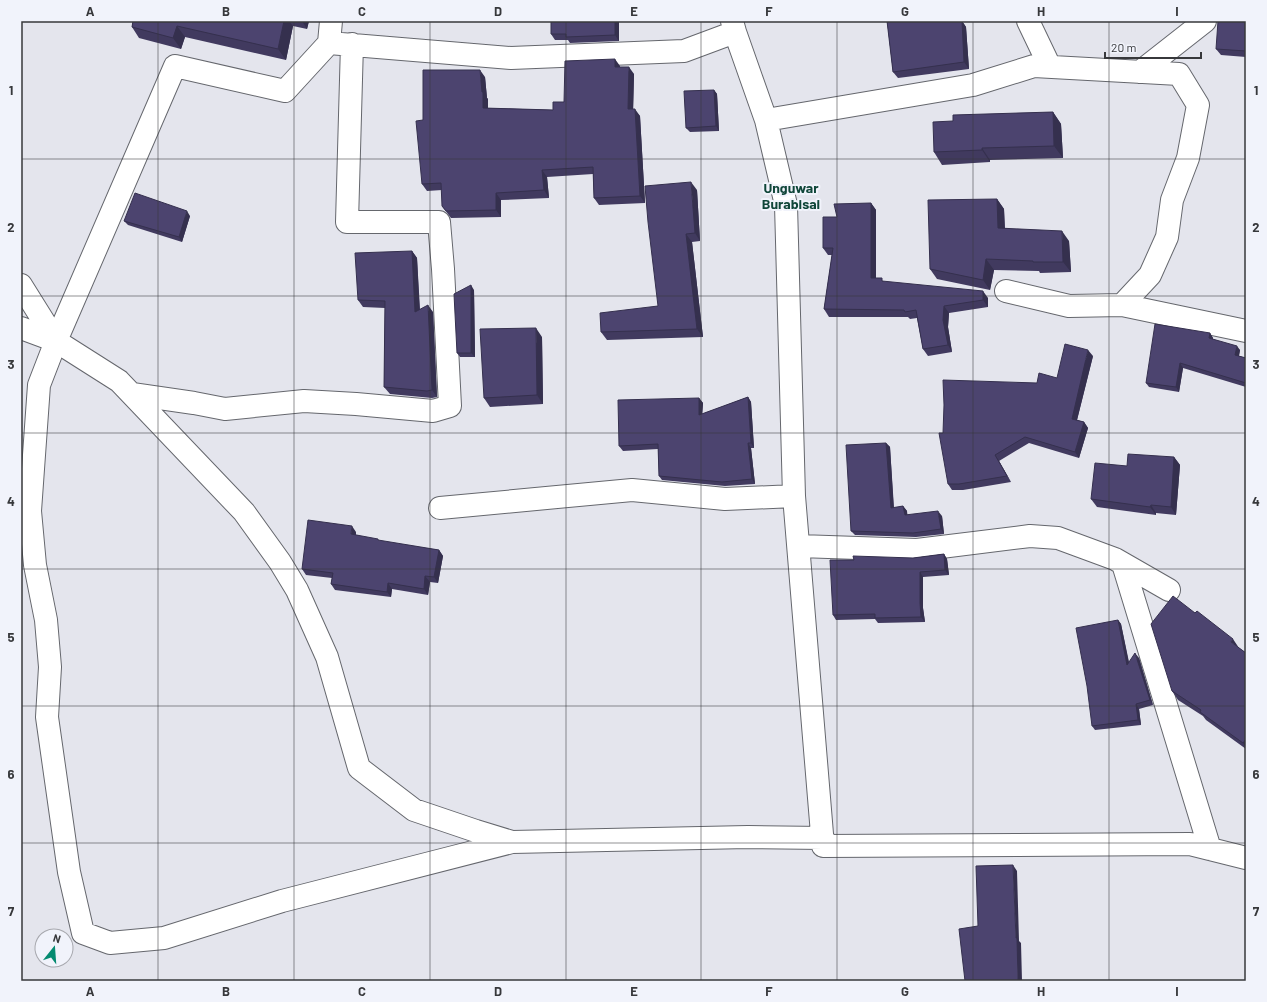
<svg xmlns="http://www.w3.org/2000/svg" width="1267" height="1002" viewBox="0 0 1267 1002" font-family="Barlow,sans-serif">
  <rect width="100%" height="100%" fill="#e4e5ed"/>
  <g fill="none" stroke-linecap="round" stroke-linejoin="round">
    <g stroke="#65676d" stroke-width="24">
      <path id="minor" d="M732 21 735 32 766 120 786 205 794 496 823 846 1190 844 1246 858
        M1028 21 1050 67
        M329 43 331 21
        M1140 72 1205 21
        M766 120 973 85 1034 66 1179 74 1198 105 1188 158 1172 200 1167 237 1150 275 1122 305 1069 306 1006 291
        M21 285 56 341 119 381 244 512 280 562 297 590 327 657 359 768 414 810 476 831 512 842 748 837 823 838
        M1122 305 1246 331
        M21 328 56 341
        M132 394 194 403 225 409 304 401 356 404 433 411 450 406 443 269 439 222H347L352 44
        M440 508 632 490 725 499 794 496
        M799 546 917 550 1030 536 1058 538 1115 559 1169 590
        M1123 564 1210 849
        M512 842 282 901 164 938 110 943 83 933 69 872 47 717 50 667 46 620 35 565 30 511 39 385 56 341 175 66 285 91 329 43 511 58 684 51 735 32"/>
    </g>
    <use href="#minor" stroke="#fff" stroke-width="22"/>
  </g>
  <path fill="#413a5f" d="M133 21H309L307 29 293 26 286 60 185 37 181 49 139 38 132 27Z
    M551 21H619V41L570 43 568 40H555L551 34Z
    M887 21H962L966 27 969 69 898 78 893 72Z
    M1246 21V57L1221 55 1216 49Z
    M620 66V67L634 74 633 109 640 116 645 203 599 205 594 198 593 174 547 177 549 198 501 200V217L451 218 442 206V190L427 191 422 184 423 120 485 77 487 98 488 99V108L553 110 564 102Z
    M714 90 717 94 719 131 690 132 686 128Z
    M1053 112 1061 124 1063 158 990 160V162L942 165 934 152 953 121Z
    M697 190 700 241 692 242 703 337 607 340 601 332 658 306Z
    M997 199 1004 209 1005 228 1069 241 1071 272 1040 273 1039 271 994 270 990 290 937 279 930 269Z
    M871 203 876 210V278L885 282 988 298V307L949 313 948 327 952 352 928 356 923 349 917 318 910 319 908 317H829L824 309 832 255H828L823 248 837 217Z
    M190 216 182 242 128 225 124 221Z
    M412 251 417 258 420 309 433 312 437 397 432 398 390 394 384 387 385 308 363 307 358 300Z
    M474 290 475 357H460L457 353Z
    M1210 333 1213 338V339L1240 350 1239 356 1246 358V387L1183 368 1179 392 1149 387 1146 383Z
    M542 337 543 404 490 407 484 398Z
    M1093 356 1077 420 1084 422 1088 428 1079 458 1029 443 999 461 1011 482 963 490H952L948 484 1037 383 1057 378Z
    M748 397 751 402 754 448H751L755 484 725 486 662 480 659 476 658 449 623 451 619 446 699 398 703 403 702 414Z
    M886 443 890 447 894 508 903 506 907 511V515L942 516 944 534 916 537 855 535 851 531Z
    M1174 457 1180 465 1176 515 1156 513V515L1097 507 1091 499 1127 466Z
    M356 532V535L379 541 439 550 443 556 438 583 430 582 428 595 392 589 391 597 335 590 331 584 332 578 306 575 302 569Z
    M944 554 947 559 949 575 923 577V608L925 622 878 623 875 619 836 620 833 615 913 558Z
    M1118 620 1121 624 1129 662 1139 658 1153 705 1139 709 1141 725 1095 730 1092 726Z
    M1239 648 1246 653V749L1206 720 1203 716 1178 700 1172 691Z"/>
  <path fill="#35304e" d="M284 21H289L293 26 286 60 278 49Z
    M302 21H309L307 29Z
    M615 21H619V41L615 35Z
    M962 21 966 27 969 69 964 62Z
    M177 26 185 37 181 49 173 38Z
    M615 59 620 66V74L615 67Z
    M629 67 634 74 633 116 628 109Z
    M480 70 485 77 487 98 488 99V115L483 108Z
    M714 90 717 94 719 131 716 126Z
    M635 109 640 116 645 203 640 196Z
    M1053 112 1061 124 1063 158 1054 146Z
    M982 148 990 160V162L982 150Z
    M542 170 547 177 549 198 544 190Z
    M691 182 697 190 700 241 695 233Z
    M496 193 501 200V217L496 210Z
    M997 199 1004 209 1005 238 998 228Z
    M871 203 876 210V285L871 278Z
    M187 211 190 216 182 242 179 237Z
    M1062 231 1069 241 1071 272 1063 262Z
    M686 234 692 242 703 337 697 329Z
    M412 251 417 258 420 319 415 312Z
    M986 259 994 270 990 290 983 280Z
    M471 285 474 290 475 357 471 353Z
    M983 291 988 298V307L983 300Z
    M428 305 433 312 437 397 432 390Z
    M944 306 949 313 948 327 952 352 948 345 943 320Z
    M536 328 542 337 543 404 537 395Z
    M1210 333 1213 338 1212 343 1209 338Z
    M1237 346 1240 350 1238 360 1235 355Z
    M1088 350 1093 356 1076 424 1072 419Z
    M1180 363 1183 368 1179 392 1176 387Z
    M748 397 751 402 754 448 751 443Z
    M699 398 703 403 702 419 699 415Z
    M1084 422 1088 428 1079 458 1075 452Z
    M748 443 751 448 755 484 752 479Z
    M886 443 890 447 894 513 891 508Z
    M995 455 999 461 1011 482 1007 476Z
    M1174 457 1180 465 1176 515 1171 507Z
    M1151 505 1156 513V515L1150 507Z
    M903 506 907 511 908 520 905 515Z
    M938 511 942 516 944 534 941 529Z
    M352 526 356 532 355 540 351 534Z
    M439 550 443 556 438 583 434 577Z
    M944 554 947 559 949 575 945 570Z
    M920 572 923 577V608L925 622 921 617 920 603Z
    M425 576 430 582 428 595 424 589Z
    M388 583 392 589 391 597 387 592Z
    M1118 620 1121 624 1130 669 1127 665Z
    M1233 639 1239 648 1231 642Z
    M1135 653 1139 658 1153 705 1150 700Z
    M1136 704 1139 709 1141 725 1138 720Z
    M1246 739V747L1243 743Z
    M1013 865 1017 871 1019 941 1021 943 1022 981 1018 980 1016 938Z"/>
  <path fill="#4c446f" stroke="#35304e" d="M133 21H284L278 49 177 26 173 38 132 27Z
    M551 21H615V35L566 37V34H551Z
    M887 21H962L964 62 893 72Z
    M1218 21H1246V51L1216 49Z
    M615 59V67H629L628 109H635L640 196 594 198 593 167 542 170 544 190 496 193V210L446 211 442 206 441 183 422 184 416 121 423 120V70H480L482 92H483V108L553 110V102H564L565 61Z
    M714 90 716 126 686 128 684 91Z
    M1053 112 1054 146 982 148V150L934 152 933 122 953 121V115Z
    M691 182 695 233 686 234 697 329 601 332 600 313 658 306 648 222 645 186Z
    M135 193 187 211 179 237 124 221Z
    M997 199 998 228 1062 231 1063 262H1033V261L986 259 983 280 930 269 928 200Z
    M871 203V278H882V281L983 291V300L944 306 943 320 948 345 923 349 916 310 905 312 904 310 824 309 833 248H823V217H837L834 204Z
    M412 251 415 312 428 305 432 390 427 391 384 387 385 301 358 300 355 253Z
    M471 285V353H457L454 294Z
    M1155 324 1210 333 1209 338 1237 346 1235 355 1246 358V383L1180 363 1176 387 1146 383Z
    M536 328 537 395 484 398 480 329Z
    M1065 344 1088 350 1072 419 1084 422 1075 452 1025 437 995 455 1007 476 959 484H948L939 433H943L944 405 943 380 1037 383 1039 373 1057 378Z
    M748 397 751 443H748L752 479 722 482 659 476 658 444 619 446 618 400 699 398V415Z
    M886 443 891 508 903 506 905 515 938 511 941 529 913 533 851 531 846 445Z
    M1128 454 1174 457 1171 507 1151 505 1150 507 1091 499 1095 463 1127 466Z
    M308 520 352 526 351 534 378 539V540L439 550 434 577 425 576 424 589 388 583 387 592 331 584 333 573 302 569Z
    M944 554 945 570 920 572V603L921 617 875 618V614L833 615 830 560H854L853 556 913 558Z
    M1173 596 1195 613 1197 611 1233 639 1231 642 1246 653V739L1243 743 1200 712 1201 710 1172 691 1151 624Z
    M1118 620 1127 665 1135 653 1150 700 1136 704 1138 720 1092 726 1087 686 1076 628Z
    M1013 865 1016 938H1017L1018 980H1022V981H965L959 929 978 926 976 866Z"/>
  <path fill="none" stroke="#37383b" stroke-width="1" stroke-opacity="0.55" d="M158 21V981M294 21V981M430 21V981M566 21V981M701 21V981M837 21V981M973 21V981M1109 21V981M21 159H1246M21 296H1246M21 433H1246M21 569H1246M21 706H1246M21 843H1246"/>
  <g text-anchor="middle" stroke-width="4" stroke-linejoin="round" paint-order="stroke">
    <g font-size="14" font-weight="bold" fill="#104639" stroke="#f1f3fb">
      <text x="791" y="193">Unguwar<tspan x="791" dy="16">Burabisai</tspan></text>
    </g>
  </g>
  <rect width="1267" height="1002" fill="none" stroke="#f1f3fb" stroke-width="44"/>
  <g transform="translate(54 948) rotate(17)"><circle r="19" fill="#f1f3fb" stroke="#a7a8ae"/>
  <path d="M0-3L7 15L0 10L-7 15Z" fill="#058b71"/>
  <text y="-6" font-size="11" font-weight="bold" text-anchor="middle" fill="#37383b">N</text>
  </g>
  <path d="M1105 52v6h96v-6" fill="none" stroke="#37383b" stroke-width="2"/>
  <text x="1111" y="52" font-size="12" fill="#37383b" stroke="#f1f3fb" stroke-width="3" paint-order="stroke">20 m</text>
  <rect x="22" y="22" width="1223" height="958" fill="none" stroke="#37383b" stroke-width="1.5"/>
  <g font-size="13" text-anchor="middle" font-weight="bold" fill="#37383b">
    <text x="90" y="16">A</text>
    <text x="226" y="16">B</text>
    <text x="362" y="16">C</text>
    <text x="498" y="16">D</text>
    <text x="634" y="16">E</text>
    <text x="769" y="16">F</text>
    <text x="905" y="16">G</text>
    <text x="1041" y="16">H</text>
    <text x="1177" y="16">I</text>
    <text x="11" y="95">1</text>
    <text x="1256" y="95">1</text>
    <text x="11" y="232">2</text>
    <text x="1256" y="232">2</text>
    <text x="11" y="369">3</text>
    <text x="1256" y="369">3</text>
    <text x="11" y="506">4</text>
    <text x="1256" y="506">4</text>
    <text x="11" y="642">5</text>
    <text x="1256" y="642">5</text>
    <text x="11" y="779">6</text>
    <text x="1256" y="779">6</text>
    <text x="11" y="916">7</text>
    <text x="1256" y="916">7</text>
    <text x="90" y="996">A</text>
    <text x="226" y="996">B</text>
    <text x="362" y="996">C</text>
    <text x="498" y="996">D</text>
    <text x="634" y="996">E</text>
    <text x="769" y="996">F</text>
    <text x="905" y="996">G</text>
    <text x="1041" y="996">H</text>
    <text x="1177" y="996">I</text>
  </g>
</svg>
